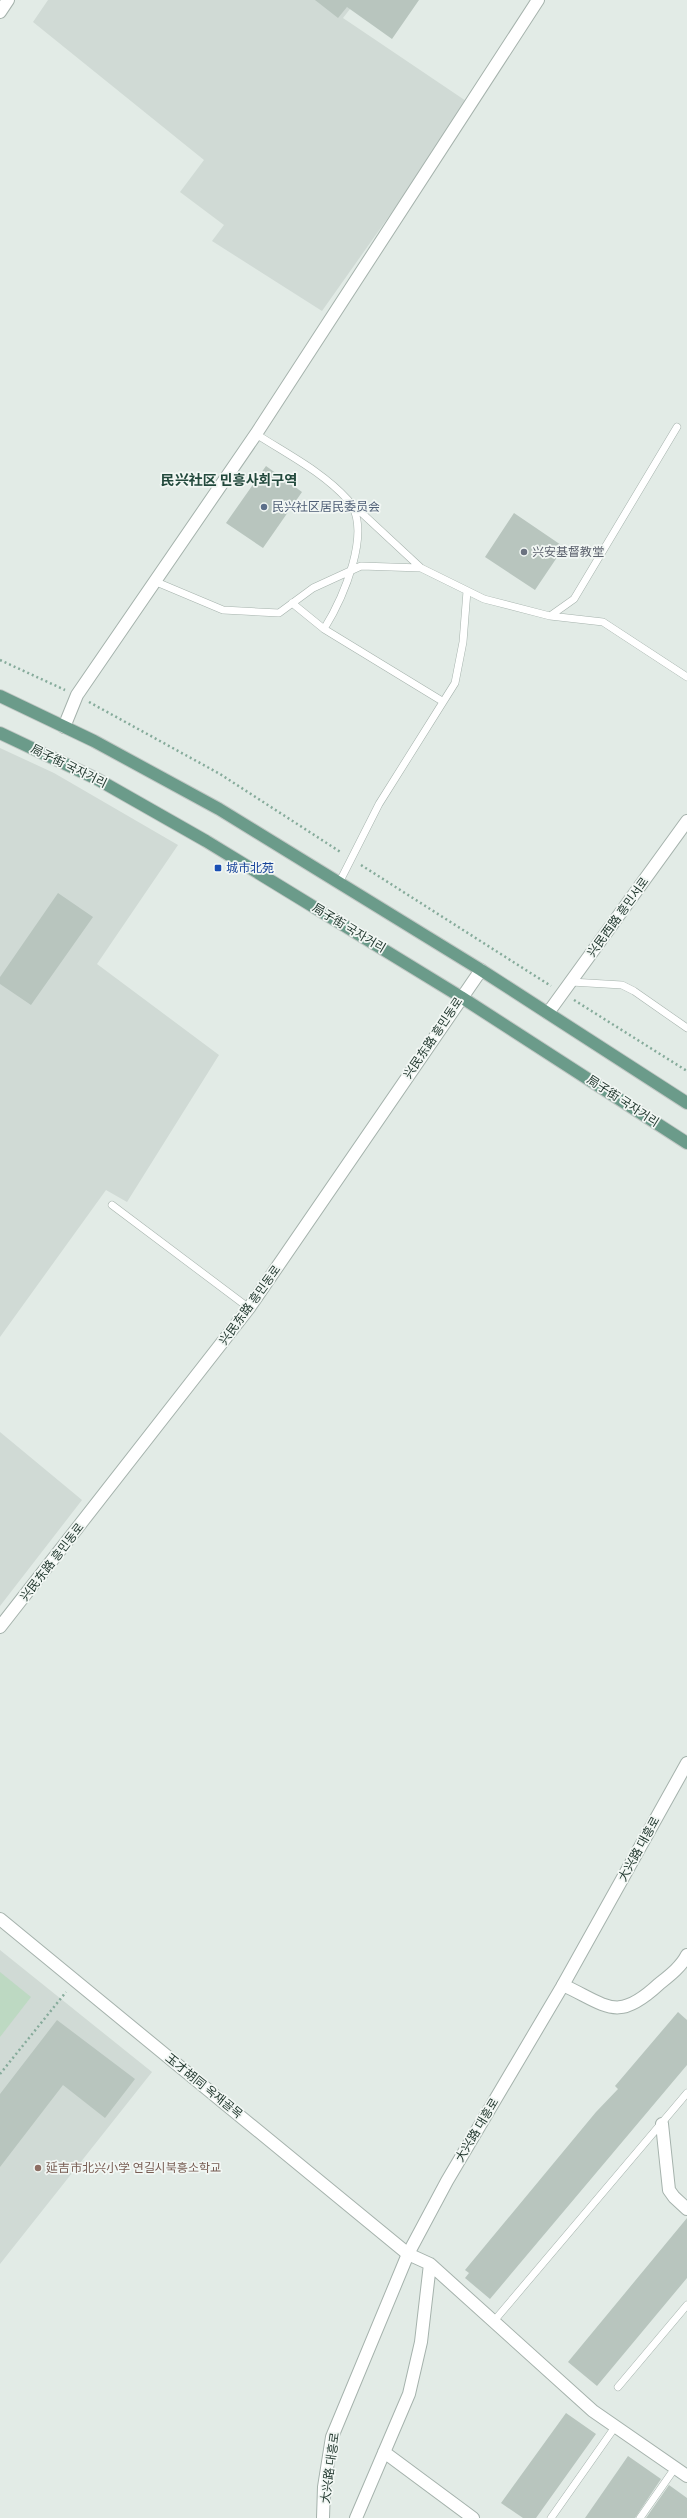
<svg xmlns="http://www.w3.org/2000/svg" width="687" height="2518" viewBox="0 0 687 2518" font-family="'Exo 2','Noto Sans SC','Noto Sans KR',sans-serif">
  <rect width="100%" height="100%" fill="#e2ebe6"/>
  <path fill="#d0dad5" d="M48 0H357L343 18 469 103 322 311 212 241 224 225 180 192 204 160 33 22Z
    M0 748 54 773 178 845 97 964 219 1055 127 1202 106 1190 0 1337Z
    M0 1432 82 1500 0 1606Z
    M0 1950 152 2072 0 2264Z"/>
  <path fill="#bdd9c2" d="M0 1972 31 1997 0 2037Z"/>
  <path fill="#b8c5be" d="M315 0H419L392 39 347 7 338 18Z
    M266 466 302 492 263 548 226 523Z
    M514 513 564 547 535 590 485 557Z
    M58 893 93 917 31 1005 0 984V977Z
    M678 2012 687 2020V2065L490 2299 465 2278 469 2273 465 2270 596 2112 618 2089 615 2086Z
    M57 2020 135 2079 105 2118 63 2085 0 2167V2094Z
    M687 2218V2278L597 2386 568 2362Z
    M566 2413 596 2434 536 2518H523L501 2503Z
    M628 2456 661 2479 635 2518H585Z
    M669 2485 687 2498V2518H646Z"/>
  <g fill="none" stroke-linecap="round" stroke-linejoin="round">
    <g stroke="#a5b2ac" stroke-width="8">
      <path id="service" d="M256 434C287 454 323 472 348 500 374 530 342 600 324 629
        M351 503 421 568
        M154 581 223 610 279 613 313 588 361 566 421 568 484 599 550 616 574 599 677 427
        M292 603 324 629 442 701
        M550 616 603 622 687 677
        M339 883 379 804 455 683 463 642 467 591
        M571 982 622 985 634 991 687 1028
        M112 1205 249 1308
        M494 2321 687 2093
        M618 2387 687 2305
        M551 2518 615 2427
        M640 2518 675 2468"/>
    </g>
    <g stroke="#a5b2ac" stroke-width="14">
      <path id="minor" d="M0 12 8 0
        M64 727 77 695 256 434 538 0
        M548 1013 687 821
        M0 1919 408 2254 430 2264 593 2411 687 2476
        M563 1985C608 2006 617 2023 659 1984 669 1976 681 1967 687 1955
        M662 2124 669 2190 674 2197 687 2209
        M384 2452 473 2518
        M356 2518 409 2394 421 2342 430 2264"/>
    </g>
    <g stroke="#a5b2ac" stroke-width="14">
      <path id="tertiary" d="M0 1627 249 1308 481 970
        M323 2518 324 2487 332 2437 408 2254 447 2181 563 1985 687 1763"/>
    </g>
    <g stroke="#c2c8c5" stroke-width="14">
      <path id="primary" d="M0 696 94 741 219 809 481 970 687 1103
        M0 733 97 779 206 841 461 997 687 1143"/>
    </g>
    <path stroke="#86ab9b" stroke-width="2.5" stroke-dasharray="2 3" stroke-linecap="butt" d="M0 660 65 690
      M89 702 220 774 342 853
      M361 865 551 986
      M574 1000 687 1071
      M0 2074 66 1992"/>
    <use href="#service" stroke="#fff" stroke-width="7"/>
    <use href="#minor" stroke="#fff" stroke-width="12"/>
    <use href="#tertiary" stroke="#fff" stroke-width="12"/>
    <use href="#primary" stroke="#6b9b8a" stroke-width="12"/>
  </g>
  <circle fill="#5c6f8a" stroke="#f2f7f4" stroke-width="1.5" cx="264" cy="507" r="4"/>
  <circle fill="#6b7280" stroke="#f2f7f4" stroke-width="1.5" cx="524" cy="552" r="4"/>
  <rect fill="#1a4fb4" stroke="#f2f7f4" stroke-width="1.5" x="214" y="864" width="8" height="8" rx="2"/>
  <circle fill="#8d6e63" stroke="#f2f7f4" stroke-width="1.5" cx="38" cy="2168" r="4"/>
  <g text-anchor="middle" stroke-width="3.5" stroke-linejoin="round" paint-order="stroke">
    <g font-size="12" fill="#4e5e75" stroke="#f2f7f4" text-anchor="start">
      <text x="272" y="511">民兴社区居民委员会</text>
    </g>
    <g font-size="12" fill="#5b616d" stroke="#f2f7f4" text-anchor="start">
      <text x="532" y="556">兴安基督教堂</text>
    </g>
    <g font-size="12" fill="#243a31" stroke="#f2f7f4">
      <text transform="translate(69 766) rotate(26)" y="4">局子街 국자거리</text>
      <text transform="translate(618 917) rotate(-54)" y="4">兴民西路 흥민서로</text>
      <text transform="translate(349 928) rotate(31)" y="4">局子街 국자거리</text>
      <text transform="translate(433 1038) rotate(-56)" y="4">兴民东路 흥민동로</text>
      <text transform="translate(623 1101) rotate(33)" y="4">局子街 국자거리</text>
      <text transform="translate(250 1305) rotate(-54)" y="4">兴民东路 흥민동로</text>
      <text transform="translate(52 1562) rotate(-52)" y="4">兴民东路 흥민동로</text>
      <text transform="translate(639 1849) rotate(-61)" y="4">大兴路 대흥로</text>
      <text transform="translate(204 2086) rotate(39)" y="4">玉才胡同 옥재골목</text>
      <text transform="translate(477 2130) rotate(-59)" y="4">大兴路 대흥로</text>
      <text transform="translate(330 2468) rotate(-82)" y="4">大兴路 대흥로</text>
    </g>
    <g font-size="12" fill="#164399" stroke="#f2f7f4" text-anchor="start">
      <text x="226" y="872">城市北苑</text>
    </g>
    <g font-size="12" fill="#785e54" stroke="#f2f7f4" text-anchor="start">
      <text x="46" y="2172">延吉市北兴小学 연길시북흥소학교</text>
    </g>
    <g font-size="14" font-weight="bold" fill="#22493c" stroke="#f2f7f4">
      <text x="229" y="485">民兴社区 민흥사회구역</text>
    </g>
  </g>
</svg>
